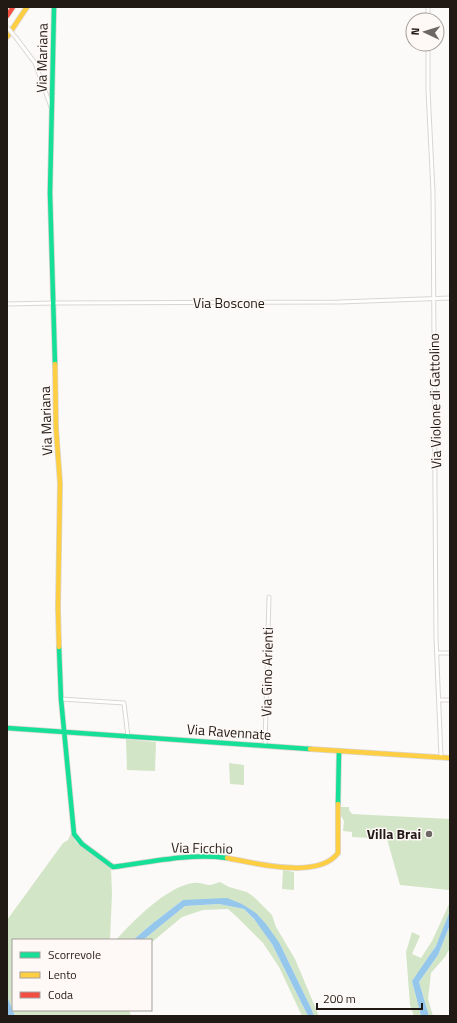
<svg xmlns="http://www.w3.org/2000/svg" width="457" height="1023" viewBox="0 0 457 1023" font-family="'Titillium Web',sans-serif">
  <rect width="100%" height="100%" fill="#fcfaf8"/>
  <path fill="#d3e5c7" d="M126 739 156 742 155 771 127 770Z
    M229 763 244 765V785L230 784Z
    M341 807H349V810L352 814 450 819V893L449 890 400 885 387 839 352 837V832L343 831 344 821 341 816Z
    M72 831 73 836 76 842 111 868 112 894 110 940H13V1010H129L131 1016H15L7 996V920L63 843 68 840Z
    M283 870 294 872V890L282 889Z
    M220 882 229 887 247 892 254 897 272 915 276 927 295 959 319 1016H314L311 1008 280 944 242 904 211 900H183L153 923 133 940H116C133 921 166 887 193 883 198 882 203 884 208 885 212 885 216 883 220 882Z
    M450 902C450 930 428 959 412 981L421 1016H414L410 1005 406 952 412 932 420 936 412 954 421 958 432 941Z
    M219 904 244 909 258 924 272 944 308 1016H302L279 967 263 943 237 917 228 909 203 910 182 917 151 943V940H143L185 906Z
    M450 925V948L445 957 431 973 428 999 433 1016H429L419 982 438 955Z"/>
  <path fill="#95c6ec" d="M227 898 242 904 256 913 266 924 280 944 311 1008 314 1016H308L272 944 254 919 244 909 219 904 185 906 143 940H133L153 923 183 900Z
    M450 911V925L438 955 419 982 429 1016H421L412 981 436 946Z
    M7 996 15 1016H8Z"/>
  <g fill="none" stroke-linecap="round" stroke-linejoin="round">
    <g stroke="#dad5d2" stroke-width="5">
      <path id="street" d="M428 7V20
        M17 39 35 63 51 107
        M428 44V90L433 192 436 638 441 757
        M7 304 54 303 340 302 450 298
        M437 653H450
        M61 699 124 703 128 737
        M439 700H450
        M265 746 269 597"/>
    </g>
    <g stroke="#dad5d2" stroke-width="6">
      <path id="fast" d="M54 7 50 193 55 364
        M59 647 61 699 74 834 82 844 113 867C151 862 188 853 227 858
        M7 728 310 749
        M338 804 339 751"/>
    </g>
    <g stroke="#dad5d2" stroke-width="6">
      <path id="slow" d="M7 37 27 7
        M55 364 56 428 60 483 58 608 59 647
        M310 749 450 758
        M227 858C255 863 318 880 338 853V804"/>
    </g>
    <g stroke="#dad5d2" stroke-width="6">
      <path id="jam" d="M7 16 13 7"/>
    </g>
    <use href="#street" stroke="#fffefe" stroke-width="3"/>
    <use href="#fast" stroke="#16e098" stroke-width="4.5"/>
    <use href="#slow" stroke="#ffcf43" stroke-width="4.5"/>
    <use href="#jam" stroke="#f24e42" stroke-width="4.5"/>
    <g stroke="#dad5d2" stroke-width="5" stroke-linecap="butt">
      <path id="street-bridge" d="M7 27 17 39"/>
    </g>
    <use href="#street-bridge" stroke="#fffefe" stroke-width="3"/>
  </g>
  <circle fill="#6e6864" stroke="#fef9f6" stroke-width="1.5" cx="429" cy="834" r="4"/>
  <g text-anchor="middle" stroke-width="3" stroke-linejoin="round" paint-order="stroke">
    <g font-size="14" fill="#211914" stroke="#fef9f6">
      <text transform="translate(42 58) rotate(-89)" y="5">Via Mariana</text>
      <text x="229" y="308">Via Boscone</text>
      <text transform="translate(435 401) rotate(-91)" y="5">Via Violone di Gattolino</text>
      <text transform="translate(46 421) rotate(-92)" y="5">Via Mariana</text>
      <text transform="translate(267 672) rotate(-89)" y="5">Via Gino Arienti</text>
      <text transform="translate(229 732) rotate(4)" y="5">Via Ravennate</text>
      <text transform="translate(202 848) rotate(1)" y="5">Via Ficchio</text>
    </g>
    <g font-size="14" font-weight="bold" fill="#211914" stroke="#fef9f6" text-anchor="end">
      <text x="421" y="839">Villa Brai</text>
    </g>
  </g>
  <rect width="457" height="1023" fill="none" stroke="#211914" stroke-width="16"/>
  <rect x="12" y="939" width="140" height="72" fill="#fef9f6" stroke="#a69f9c"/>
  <rect x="20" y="952" width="20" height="6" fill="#16e098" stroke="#a69f9c"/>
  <text x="48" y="959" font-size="12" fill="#211914">Scorrevole</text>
  <rect x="20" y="972" width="20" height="6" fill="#ffcf43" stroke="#a69f9c"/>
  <text x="48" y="979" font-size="12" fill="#211914">Lento</text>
  <rect x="20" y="992" width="20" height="6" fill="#f24e42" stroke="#a69f9c"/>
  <text x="48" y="999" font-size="12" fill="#211914">Coda</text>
  <g transform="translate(425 32) rotate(274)"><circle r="19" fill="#fef9f6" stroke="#a69f9c"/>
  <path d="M0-3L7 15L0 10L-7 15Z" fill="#6e6864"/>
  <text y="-6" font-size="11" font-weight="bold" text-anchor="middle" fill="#211914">N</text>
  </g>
  <path d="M317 1003v6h105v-6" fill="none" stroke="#211914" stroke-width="2"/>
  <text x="323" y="1003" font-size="12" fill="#211914" stroke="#fef9f6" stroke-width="3" paint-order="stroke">200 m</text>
</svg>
